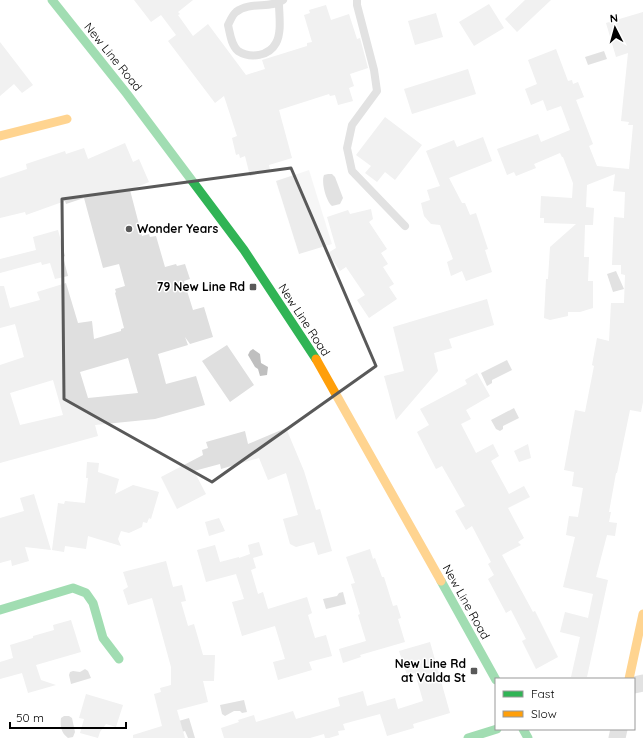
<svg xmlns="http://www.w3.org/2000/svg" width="643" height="738" viewBox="0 0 643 738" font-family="Quicksand,sans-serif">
  <rect width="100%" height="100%" fill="#fff"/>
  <path fill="#ececec" d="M309 170 332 244 299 254 276 181Z"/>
  <path fill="#bfbfbf" d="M604 51 607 59 588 65 585 57Z
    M328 174H332L335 177 343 198 340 204 332 206C326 201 321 182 324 175Z
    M616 271 624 289 613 292 607 274Z
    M253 349 260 354 261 363 268 367 267 375 260 376 258 369 255 367 248 355 250 351Z
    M507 360 512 370 492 380V383L487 386 481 373Z
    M514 408 519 418 503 426V429L500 431 496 429 491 420Z
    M343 592 346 604 326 609 323 599 337 596 339 593Z
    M85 669 88 671 91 678 71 684 69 675 70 672 73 671 80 672Z
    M244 700 247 712 242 713 240 711H234L225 716 222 714 220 705Z
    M64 716H69L72 718 75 732 73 737 68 738C61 733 60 726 61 718Z
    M189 718 195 738H188L185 731 175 734 172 723Z"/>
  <path fill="#dfdfdf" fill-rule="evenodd" d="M134 0H193L178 12 180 14 178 15 193 36 208 24 246 75 265 69 262 60 307 46V43L312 42 304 15 310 13 309 10 326 5 331 20 349 14 357 39 360 38 368 68 350 74 354 86 349 88 353 101 338 105 335 95 330 96 329 94 279 110 292 158 269 165 270 170 250 176 245 156 240 158 239 154 236 155 232 138 237 136 224 96 215 103 168 41 176 35 161 15 151 22Z
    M525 0H551L517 32 505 19Z
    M489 4 504 28 474 46 459 22Z
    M643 12V402L641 412 630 410 617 473H616L609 512H611L609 522 617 523 615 536 607 535 596 577 608 580 587 677H571L580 637 560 632 565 612 588 618 593 594 563 587 575 537 566 535 569 516 578 517 583 488 572 486 574 472 564 470 575 410 585 412 594 366 592 365 597 338 609 341 611 303H624L625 275 621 274V265H612L614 217 624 218 625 192 613 191 615 174 587 185 586 207 594 208 593 225H585L584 257H589L588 281H593V308L580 312H568V316L550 320 544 318 546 279H548L550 247 576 224 544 223V218H540L541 196 572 198 573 183 563 157H562L560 153 534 164 536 168 516 176 514 172 507 175 497 149 538 134 541 142 570 130 561 106 547 111 543 100 531 105 525 89 537 84 528 60 556 49 568 81 572 80 573 84 578 82 584 97 576 100 593 144 589 146 597 166 629 169 633 125H628L629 122 621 121 628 53 616 57 606 23Z
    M436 13 443 37 415 45 408 21Z
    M0 42 33 85 22 93 14 84 0 96Z
    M468 69 476 94 412 114 404 89Z
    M385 117 422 145 395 180 385 172 377 182 365 173 371 166 356 155Z
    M483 137 492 161 449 178 462 203H465L470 215 476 213 488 249 485 250 492 272 466 281 462 271 451 276 447 262 453 259 440 225 431 224 424 216 421 203 430 200 427 190 440 186 426 151 454 140 457 147Z
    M125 143 133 162 139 159 149 182 130 190 142 236 149 234 150 237 156 236 165 267 176 264 177 266 185 264 190 279 184 281 193 310 204 307 213 337 190 344 185 337 188 345 158 354 166 384 196 376 205 405 155 419 95 425 98 436 0 463V365L24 357 15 324 0 328V286H4L10 308 40 300 37 292 66 283 78 323 92 321 94 339 121 331V329L124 328 115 293 116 292 115 289 125 286 119 264 103 268 84 198 66 204 65 201 26 215 25 212 0 218V178L27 169 26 164 65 151 66 154 84 148 88 159ZM128 358 138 393 88 398 80 372ZM53 380 63 415 20 425 10 393Z
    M371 209 373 219 369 222 387 249 381 253 388 264 383 267 394 284 389 287 397 299 369 318 357 300 365 295 346 267 340 271 328 253 336 248 327 217 348 210 350 214Z
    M58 230 65 256 63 257 68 276 55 279 50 263 42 265 41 262 0 273V259L36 250 33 237Z
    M487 299 494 325 449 339 452 348 434 353 438 371 396 420 384 376 404 371 393 327Z
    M227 345 254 385 230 402 202 361Z
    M477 373 490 396 466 410 471 419 461 424 476 453 493 444 499 456 491 461 509 494 524 486 530 497 508 508 524 538 518 542 521 545 502 555 533 612 535 611 558 657 536 669 522 641 526 639 511 610 506 613 488 579 494 575 488 564 491 562 472 526 466 530 455 511 465 506 442 466 436 469 417 432 429 425 420 409 467 384 465 380Z
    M286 428 304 471 316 510 320 509 332 551 318 555 314 542 296 547 290 544 283 519 298 515 286 473 268 480 259 458 221 469 220 464 194 471 206 494 177 509 161 477 203 455 202 450 208 448 206 442 245 431 248 444Z
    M528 444 531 458 519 462 514 451Z
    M87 462 99 463 98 472 119 479 115 494 133 485 159 492 151 519 149 518 147 523 143 522 142 527 129 533 121 531 118 539 121 546 88 536 86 549 65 546 64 552 52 550 58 503 64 504 65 501 85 503 88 478H86Z
    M34 494 51 550 25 547 29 561 12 566 11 560 0 563V518L24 511 20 498Z
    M219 518 225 531 209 536 205 522Z
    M259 542 263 555 253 558 256 568 251 570 258 594 263 592 268 609 307 597 312 613 308 615 315 638 326 635 332 656 309 662 312 670 278 680 273 662 285 659 275 626 242 636 232 602 244 599 236 574 206 582 197 550 215 545 220 562 239 557V558L250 554 248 545Z
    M370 549 373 559 375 558 382 577H384L393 606 397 605 401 618 398 619 405 642 360 655 361 657 343 663 339 649 366 641 358 615 360 614 351 584 355 583 346 557Z
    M166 561 173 587 182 585 186 601 181 602 188 626 194 624 203 655H215L214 681H203L208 702 177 710 185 738H133V735L162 726 154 694 161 692 160 688 171 685V667L152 598 128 605 123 590 128 587 123 572Z
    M71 620 81 652 36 665 41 680 56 685 28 693 22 673 0 679V662L13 658 10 645 33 638V636L54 630 53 625Z
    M430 642 450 713 413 724 414 728 387 736 380 714 343 724 345 730 338 731 339 735 329 738H325L324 734 310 738H224L221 728 239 722 238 720 254 715 256 722 293 711 296 719 340 706 338 698 363 691 367 706 395 698 398 709 423 701 415 673 407 675 399 651Z
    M86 694 123 705 116 727 106 724 100 732 98 738 80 733 84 719 79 718Z"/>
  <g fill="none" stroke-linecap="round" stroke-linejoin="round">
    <path stroke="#bebebe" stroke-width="8" d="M357 0V5L374 70 377 91 352 125 347 148 352 171 405 226
      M279 3C279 15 282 32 276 43 269 56 251 59 238 51 231 45 230 33 228 25 230 21 233 14 236 12 250 1 271 9 283 0"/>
    <path stroke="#bebebe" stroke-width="17" d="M634 685 643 683
      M617 738 619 729"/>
    <path stroke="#30b455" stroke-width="9" d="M52 0 127 94 244 250 316 359
      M441 581 496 680
      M0 610 73 588 86 593 93 603 103 638 119 659
      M523 729 528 738
      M468 738 497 729"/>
    <path stroke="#ff9f0a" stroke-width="9" d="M0 136 67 119
      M316 359 441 581
      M629 679 643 614"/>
  </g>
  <path d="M0 0H643V738H0ZM291 168 376 366 212 482 64 399 62 199Z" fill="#fff" fill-opacity=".55" fill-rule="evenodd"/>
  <path fill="none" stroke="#595959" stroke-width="3" stroke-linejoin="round" d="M291 168 376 366 212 482 64 399 62 199Z"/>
  <g fill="#595959" stroke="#fff" stroke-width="1.5">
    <circle cx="129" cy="229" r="4"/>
    <rect x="249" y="283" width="8" height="8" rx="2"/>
    <rect x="470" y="667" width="8" height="8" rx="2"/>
  </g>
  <g text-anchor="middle" stroke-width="3" stroke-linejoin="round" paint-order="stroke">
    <g font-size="12" fill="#000" stroke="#fff">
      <text transform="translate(113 57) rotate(51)" y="4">New Line Road</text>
      <text transform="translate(304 320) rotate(57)" y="4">New Line Road</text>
      <text transform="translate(466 602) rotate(61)" y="4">New Line Road</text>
    </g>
    <g font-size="12" font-weight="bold" fill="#000" stroke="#fff" text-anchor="end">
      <text x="137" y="233" text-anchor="start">Wonder Years</text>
      <text x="245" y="291">79 New Line Rd</text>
      <text x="466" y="668">New Line Rd<tspan x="466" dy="14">at Valda St</tspan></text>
    </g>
  </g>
  <rect x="495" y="678" width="140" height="52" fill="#ffffff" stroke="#999999"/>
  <rect x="503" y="691" width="20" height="6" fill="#30b455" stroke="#999999"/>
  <text x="531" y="698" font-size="12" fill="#000000">Fast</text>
  <rect x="503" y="711" width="20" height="6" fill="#ff9f0a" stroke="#999999"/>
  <text x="531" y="718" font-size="12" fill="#000000">Slow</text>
  <g transform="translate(615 28) rotate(354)" stroke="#ffffff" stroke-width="3" paint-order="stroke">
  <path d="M0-3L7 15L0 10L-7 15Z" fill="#000000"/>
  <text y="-6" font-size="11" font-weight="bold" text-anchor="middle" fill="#000000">N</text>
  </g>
  <path d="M10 722v6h116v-6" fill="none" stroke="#000000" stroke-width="2"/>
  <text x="16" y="722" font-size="12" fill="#000000" stroke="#ffffff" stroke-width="3" paint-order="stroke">50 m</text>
</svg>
